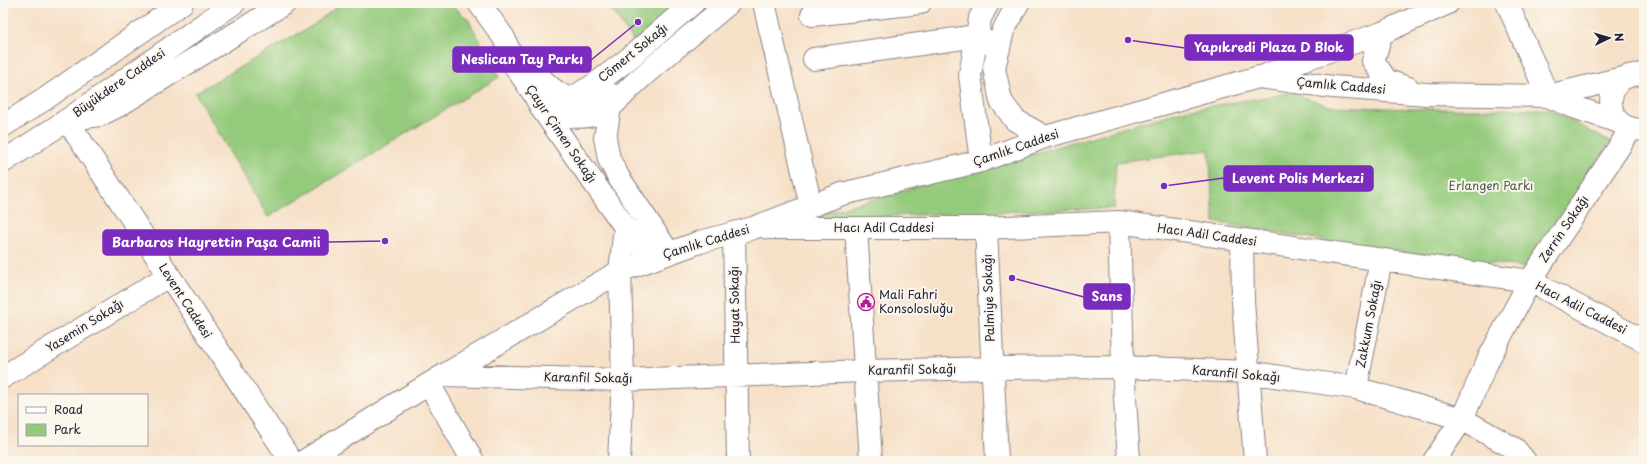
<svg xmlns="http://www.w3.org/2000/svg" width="1647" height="464" viewBox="0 0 1647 464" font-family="'Playpen Sans',sans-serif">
  <rect width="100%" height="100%" fill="#fbf7ec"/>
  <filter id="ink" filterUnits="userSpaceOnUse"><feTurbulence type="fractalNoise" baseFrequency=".025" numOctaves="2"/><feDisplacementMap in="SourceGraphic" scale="8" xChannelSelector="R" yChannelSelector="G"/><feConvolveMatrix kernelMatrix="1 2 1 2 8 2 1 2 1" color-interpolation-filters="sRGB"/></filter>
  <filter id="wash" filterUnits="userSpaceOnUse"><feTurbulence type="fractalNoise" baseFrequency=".012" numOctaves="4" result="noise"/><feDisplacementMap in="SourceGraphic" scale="16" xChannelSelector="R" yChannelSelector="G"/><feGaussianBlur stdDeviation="0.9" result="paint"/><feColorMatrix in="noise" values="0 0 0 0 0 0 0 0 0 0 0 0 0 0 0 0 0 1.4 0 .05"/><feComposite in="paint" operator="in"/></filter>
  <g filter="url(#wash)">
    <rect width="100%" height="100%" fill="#f6e0c7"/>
    <path fill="#94ca7c" stroke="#5b765c" d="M342 3H449L468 19 499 77 268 217 195 93 312 26Z
      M607 3H678L634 42Z
      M1291 93 1329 106 1413 109H1549L1610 142 1530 268 1377 249 1214 222 1209 150 1116 162 1114 208 803 219 1186 110Z"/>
  </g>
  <g filter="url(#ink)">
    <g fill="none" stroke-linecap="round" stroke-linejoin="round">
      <g stroke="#8c8181" stroke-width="24">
        <path id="minor" d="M764 3 811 206
          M1018 3 1003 31 994 68 1001 101 1015 120 1045 137
          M812 15 920 3
          M1382 33 1373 61 1387 81 1408 88
          M814 59 977 36 999 49
          M1262 77 1299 61 1382 33 1448 3
          M570 99 594 85 627 60 693 3
          M67 120 291 461
          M981 161 970 75 980 18 988 3
          M1119 222 1123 367 1129 461
          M768 228H986L1119 222 1530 281 1644 341
          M856 228 871 461
          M986 228 997 461
          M734 234 738 461
          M1242 240 1243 301 1255 461
          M444 375 623 380 865 371 992 368 1123 367 1248 372 1356 388 1462 419 1515 449 1525 461
          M3 377 168 276
          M429 384 473 461
          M1356 388 1381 260
          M304 461 429 384 620 271 700 242 753 228 842 194 981 161 1045 137 1259 77 1333 87 1427 94 1548 96 1507 3
          M619 461 623 380 620 271
          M1434 461 1462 419 1489 358 1530 281 1631 129"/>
      </g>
      <g stroke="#8c8181" stroke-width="24">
        <path id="major" d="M479 3 504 38 515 66 534 94 542 109 625 227 652 259
          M527 63C551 92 573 112 613 95
          M1644 75C1600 69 1600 135 1644 129
          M1548 96 1627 77
          M1548 96 1574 107 1619 122
          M540 101C553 117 583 121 601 112 615 106 623 94 634 84 664 56 697 31 729 3
          M610 107 605 138 609 159 619 178 669 253
          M78 118 100 115 118 106 285 3
          M3 126 45 99 182 3
          M3 162 67 120 234 3
          M620 271 625 227"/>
      </g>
      <use href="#minor" stroke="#fff" stroke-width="22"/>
      <use href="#major" stroke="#fff" stroke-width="22"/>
    </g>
  </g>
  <defs>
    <g id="civic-ring" transform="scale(0.9)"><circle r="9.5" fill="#fbf7ec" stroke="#b5179e" stroke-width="1.5"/><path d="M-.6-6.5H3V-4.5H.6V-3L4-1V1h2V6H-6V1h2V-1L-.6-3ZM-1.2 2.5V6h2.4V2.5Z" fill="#b5179e"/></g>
  </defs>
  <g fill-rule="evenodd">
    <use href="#civic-ring" x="866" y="302"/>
  </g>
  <g text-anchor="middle" stroke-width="4" stroke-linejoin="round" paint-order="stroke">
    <g font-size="12" fill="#22223b" stroke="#fbf7ec">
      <text transform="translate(633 53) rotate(-39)" y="4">Cömert Sokağı</text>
      <text transform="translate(119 83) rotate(-35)" y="4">Büyükdere Caddesi</text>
      <text transform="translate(1341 86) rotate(5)" y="4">Çamlık Caddesi</text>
      <text transform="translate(561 134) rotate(56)" y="4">Çayır Çimen Sokağı</text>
      <text transform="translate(1016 148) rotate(-19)" y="4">Çamlık Caddesi</text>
      <text x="884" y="232">Hacı Adil Caddesi</text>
      <text transform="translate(1564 229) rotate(-56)" y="4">Zerrin Sokağı</text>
      <text transform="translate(1207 235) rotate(8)" y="4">Hacı Adil Caddesi</text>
      <text transform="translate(706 242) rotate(-17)" y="4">Çamlık Caddesi</text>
      <text transform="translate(989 298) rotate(-92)" y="4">Palmiye Sokağı</text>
      <text transform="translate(185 301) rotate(57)" y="4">Levent Caddesi</text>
      <text transform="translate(735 305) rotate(-91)" y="4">Hayat Sokağı</text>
      <text transform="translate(1581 308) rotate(27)" y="4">Hacı Adil Caddesi</text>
      <text transform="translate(1369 324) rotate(-79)" y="4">Zakkum Sokağı</text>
      <text transform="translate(85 326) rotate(-32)" y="4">Yasemin Sokağı</text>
      <text transform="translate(912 370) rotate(-1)" y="4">Karanfil Sokağı</text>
      <text transform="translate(1236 374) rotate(5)" y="4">Karanfil Sokağı</text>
      <text transform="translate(588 378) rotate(1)" y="4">Karanfil Sokağı</text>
    </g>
    <g font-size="12" fill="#4a5d52" stroke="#fbf7ec">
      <text x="1491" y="190">Erlangen Parkı</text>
    </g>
    <g font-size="12" fill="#22223b" stroke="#fbf7ec" text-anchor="start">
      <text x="879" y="299">Mali Fahri<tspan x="879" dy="14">Konsolosluğu</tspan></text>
    </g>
  </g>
  <path fill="none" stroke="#7b2cbf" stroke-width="1.5" d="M1128 40L1185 48M638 22L591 60M1164 186L1224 178M385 241L328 242M1012 278L1084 297"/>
  <g fill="#7b2cbf" stroke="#fbf7ec" stroke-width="1.5">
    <circle cx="1128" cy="40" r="4"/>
    <circle cx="638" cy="22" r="4"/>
    <circle cx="1164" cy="186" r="4"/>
    <circle cx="385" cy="241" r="4"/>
    <circle cx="1012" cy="278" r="4"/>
  </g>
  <g fill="#7b2cbf" stroke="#7b2cbf" stroke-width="1.5">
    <rect x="1185" y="35" width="168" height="25" rx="4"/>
    <rect x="453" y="47" width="138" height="25" rx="4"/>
    <rect x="1224" y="166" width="149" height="25" rx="4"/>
    <rect x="103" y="230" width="225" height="25" rx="4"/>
    <rect x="1084" y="284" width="46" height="25" rx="4"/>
  </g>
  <g font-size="13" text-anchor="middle" font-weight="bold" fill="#fff">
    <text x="1269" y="52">Yapıkredi Plaza D Blok</text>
    <text x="522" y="64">Neslican Tay Parkı</text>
    <text x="1298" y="183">Levent Polis Merkezi</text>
    <text x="216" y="247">Barbaros Hayrettin Paşa Camii</text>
    <text x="1107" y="301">Sans</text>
  </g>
  <rect width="1647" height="464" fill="none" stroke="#fbf7ec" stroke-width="16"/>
  <rect x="18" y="394" width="130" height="52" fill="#fbf7ec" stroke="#a4a2a5"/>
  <rect x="26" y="407" width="20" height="6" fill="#ffffff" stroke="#a4a2a5"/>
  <text x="54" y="414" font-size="12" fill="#22223b">Road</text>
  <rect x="26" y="424" width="20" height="12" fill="#94ca7c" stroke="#a4a2a5"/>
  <text x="54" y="434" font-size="12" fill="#22223b">Park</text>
  <g transform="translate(1609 38) rotate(85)" stroke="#fbf7ec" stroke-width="3" paint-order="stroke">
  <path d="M0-3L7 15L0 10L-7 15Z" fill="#22223b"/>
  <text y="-6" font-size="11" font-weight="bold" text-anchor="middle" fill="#22223b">N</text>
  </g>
</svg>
